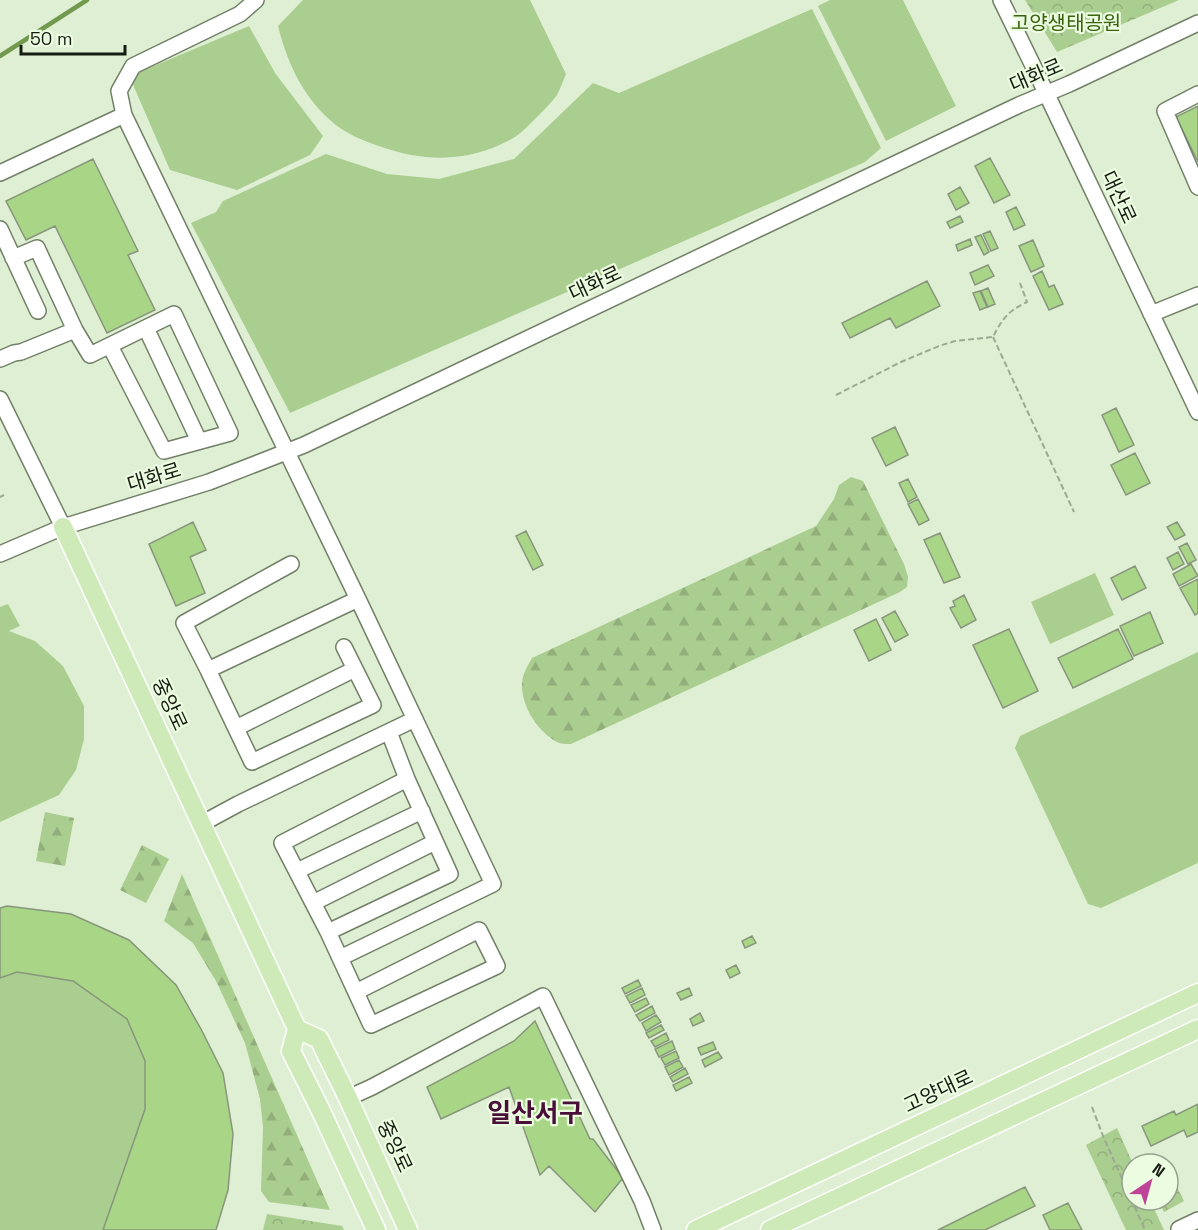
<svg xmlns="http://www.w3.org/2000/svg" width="1198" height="1230" viewBox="0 0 1198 1230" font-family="'Space Grotesk','Noto Sans KR',sans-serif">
  <defs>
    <pattern id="forest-firs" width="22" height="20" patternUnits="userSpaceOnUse" patternTransform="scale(1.5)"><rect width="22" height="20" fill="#aacd90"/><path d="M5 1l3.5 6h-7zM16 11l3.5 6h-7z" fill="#92af7b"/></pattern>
    <pattern id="park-crowns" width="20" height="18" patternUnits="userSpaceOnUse" patternTransform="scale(1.5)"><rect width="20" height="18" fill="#aacd90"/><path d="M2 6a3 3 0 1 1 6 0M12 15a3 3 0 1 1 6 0" fill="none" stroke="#92af7b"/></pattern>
  </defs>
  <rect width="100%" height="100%" fill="#dfefd3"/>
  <path fill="#aacd90" d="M303 0H530L566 74C563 81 560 89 557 95 551 103 542 112 535 119 529 125 522 132 515 137 473 162 427 163 382 147 364 141 345 134 330 120 302 95 287 62 278 26Z
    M830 0H903L956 106 886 141 818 6Z
    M812 9 881 148 865 162 290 413 191 223 216 212 223 201 326 154 387 174 439 179 514 159 593 83 619 93Z
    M249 26 275 73 323 136 310 155 237 190 170 170 131 80 137 73Z
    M1095 573 1114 615 1050 644 1031 602Z
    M8 604 20 626 9 631 35 641 63 666 84 706V739L76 770 59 795 0 822V607Z
    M1198 652V863L1101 908 1088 904 1015 748 1020 736Z
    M7 906 71 914 129 940 176 985 201 1029 223 1073 233 1134 228 1190 216 1230H0V908Z"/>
  <path fill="url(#forest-firs)" d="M851 477 863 481 904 564 908 577 907 587 900 592 571 744C566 744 561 744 557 742 538 732 521 706 522 684 522 674 528 666 532 658L816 526 834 499 839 485Z
    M45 812 74 818 65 866 36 861Z
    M142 845 169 859 146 903 120 890Z
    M182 874 330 1210 269 1202 261 1191 263 1127 260 1099 245 1043 216 981 193 943 164 921Z"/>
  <path fill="url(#park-crowns)" d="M1025 0H1179L1057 52Z
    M1117 1128 1133 1164H1132V1200H1150L1164 1230H1126L1086 1145Z
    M1168 1169 1184 1201 1164 1212 1158 1200H1168Z
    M267 1214 342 1226 344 1230H263Z"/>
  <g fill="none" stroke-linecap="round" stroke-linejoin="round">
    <path stroke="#719a4e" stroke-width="4.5" d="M0 56 87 0"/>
  </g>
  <path fill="#a9d586" stroke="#87967c" stroke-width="1.5" d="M1198 106V162L1176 117Z
    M990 158 1010 195 994 203 975 166Z
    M93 159 138 251 128 255 155 310 107 333 55 226 26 240 6 201Z
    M960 187 969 203 956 210 948 194Z
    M1016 207 1025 225 1014 230 1006 212Z
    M960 216 963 222 950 228 947 222Z
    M990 231 998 248 991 251 983 234Z
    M981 235 989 252 984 255 975 237Z
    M970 239 972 245 958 251 956 245Z
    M1033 240 1044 266 1031 272 1019 246Z
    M988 265 994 276 975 285 970 273Z
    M1042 271 1049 287 1054 285 1063 304 1049 310 1033 276Z
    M927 281 940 306 896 328 890 318 850 338 842 323Z
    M988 288 995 304 988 307 981 291Z
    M980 291 987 307 980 310 973 293Z
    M1116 408 1134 445 1119 452 1102 415Z
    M895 427 908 455 886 466 872 438Z
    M1135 453 1150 483 1126 495 1111 465Z
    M908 479 917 497 908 502 899 483Z
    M918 499 929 520 919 525 908 504Z
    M193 522 206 550 190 557 205 593 176 606 149 544Z
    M1177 522 1185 535 1175 540 1167 527Z
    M526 531 543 565 533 570 516 536Z
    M940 533 960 577 944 583 924 540Z
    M1187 543 1196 560 1188 564 1179 547Z
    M1178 552 1184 564 1173 570 1167 558Z
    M1191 564 1198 576 1179 586 1173 574Z
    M1135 566 1146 588 1122 600 1111 578Z
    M1198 579V613L1195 615 1180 588Z
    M964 595 976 620 961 628 950 608 955 606 953 601Z
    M895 611 908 635 895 642 882 618Z
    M1150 612 1163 643 1134 656 1120 626Z
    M876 619 891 650 869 661 854 630Z
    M1009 629 1038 691 1003 708 973 645Z
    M1118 629 1133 659 1073 688 1058 658Z
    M7 906 71 914 129 940 176 985 201 1029 223 1073 233 1134 228 1190 216 1230H103L145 1109V1061L127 1019 73 981 17 972 0 978V908Z
    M752 936 756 943 745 948 742 941Z
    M736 965 740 973 730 978 726 970Z
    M638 980 641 986 625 994 622 988Z
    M642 988 645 995 630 1003 626 996Z
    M689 988 692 995 681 1000 677 993Z
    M646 998 649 1004 635 1012 631 1005Z
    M652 1006 655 1013 640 1021 636 1015Z
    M700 1013 704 1021 693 1026 690 1019Z
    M656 1015 661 1022 646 1031 642 1023Z
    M535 1021 590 1139H593L623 1178 595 1212 549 1166 540 1175 509 1087 441 1119 427 1087 514 1041Z
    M661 1025 664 1030 649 1038 646 1033Z
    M666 1033 669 1040 655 1047 651 1041Z
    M672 1041 675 1049 659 1057 655 1049Z
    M713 1042 716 1049 701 1055 698 1048Z
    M676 1051 679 1058 665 1065 661 1058Z
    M718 1052 722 1058 705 1067 702 1060Z
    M679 1060 683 1067 669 1075 665 1067Z
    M685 1068 688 1074 673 1082 670 1077Z
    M689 1077 692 1083 676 1091 673 1085Z
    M1198 1104V1132L1187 1137 1184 1130 1151 1146 1142 1126 1174 1111 1176 1115Z
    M1025 1187 1035 1206 985 1230H938Z
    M1068 1203 1082 1230H1050L1043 1215Z"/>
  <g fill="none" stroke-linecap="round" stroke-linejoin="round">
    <g stroke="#718067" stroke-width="18">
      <path id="minor" d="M1001 0 1039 78 1198 412
        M1198 94 1165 111 1198 187
        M124 115 119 91 133 66 240 14 256 0
        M0 173 124 115 358 599 493 884 340 958
        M0 229 38 311
        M13 258 37 248 75 330 90 355 174 314 230 433 164 451 110 346
        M1151 314 1198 295
        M146 328 199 441
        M0 359 14 353 21 352 75 330
        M0 399 63 527
        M0 554 63 527 209 482 304 445 1019 105 1069 84 1198 23
        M291 564 184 623 208 670 252 762 373 705 344 647
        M208 670 358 599
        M236 728 355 669
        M201 824 238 804 415 719
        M297 871 422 811
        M313 903 435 842
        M328 932 450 874 407 779 389 732
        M356 992 479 930 497 966 371 1025 328 932 282 843 407 779
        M348 1098 372 1087 543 996 642 1201 653 1230
        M1179 1229 1198 1220"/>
    </g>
    <g stroke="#fff" stroke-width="21">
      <path id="major" d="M63 527 297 1029 319 1039 348 1098 408 1230
        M297 1029 291 1051 321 1111 376 1230
        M696 1230 1198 993
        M770 1230 1198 1029"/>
    </g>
    <path stroke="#9ca993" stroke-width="2" stroke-dasharray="6 3" stroke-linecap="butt" d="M993 337 1074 512
      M836 395 901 362 939 346 955 341 993 337C1002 319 1008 311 1027 302L1020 283
      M0 497 4 495
      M1092 1107 1103 1136 1145 1230"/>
    <use href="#minor" stroke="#fff" stroke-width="15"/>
    <use href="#major" stroke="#ceeab8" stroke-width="18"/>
  </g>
  <g text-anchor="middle" stroke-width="4.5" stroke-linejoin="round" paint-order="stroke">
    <g font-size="20" fill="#3a610e" stroke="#ecfce0">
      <text x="1066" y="30">고양생태공원</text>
    </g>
    <g font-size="20" fill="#171c12" stroke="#ecfce0">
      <text transform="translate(1036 75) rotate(-23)" y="7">대화로</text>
      <text transform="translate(1119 197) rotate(65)" y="7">대산로</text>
      <text transform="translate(595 283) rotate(-25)" y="7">대화로</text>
      <text transform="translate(154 477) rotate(-17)" y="7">대화로</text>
      <text transform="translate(170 704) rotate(65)" y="7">중앙로</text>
      <text transform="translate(938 1091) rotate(-25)" y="7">고양대로</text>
      <text transform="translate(395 1146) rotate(65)" y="7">중앙로</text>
    </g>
    <g font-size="26" font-weight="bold" fill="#490f38" stroke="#ecfce0">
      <text x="535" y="1122">일산서구</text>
    </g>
  </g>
  <g transform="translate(1150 1182) rotate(36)"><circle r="28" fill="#ecfce0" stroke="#97a28e" stroke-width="1.5"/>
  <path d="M0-4.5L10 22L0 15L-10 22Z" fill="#be4497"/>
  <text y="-9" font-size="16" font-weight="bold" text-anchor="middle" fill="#171c12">N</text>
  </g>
  <path d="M21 45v9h104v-9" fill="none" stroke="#171c12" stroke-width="3"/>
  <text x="30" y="45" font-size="18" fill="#171c12" stroke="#ecfce0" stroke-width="4.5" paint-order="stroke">50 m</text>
</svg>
